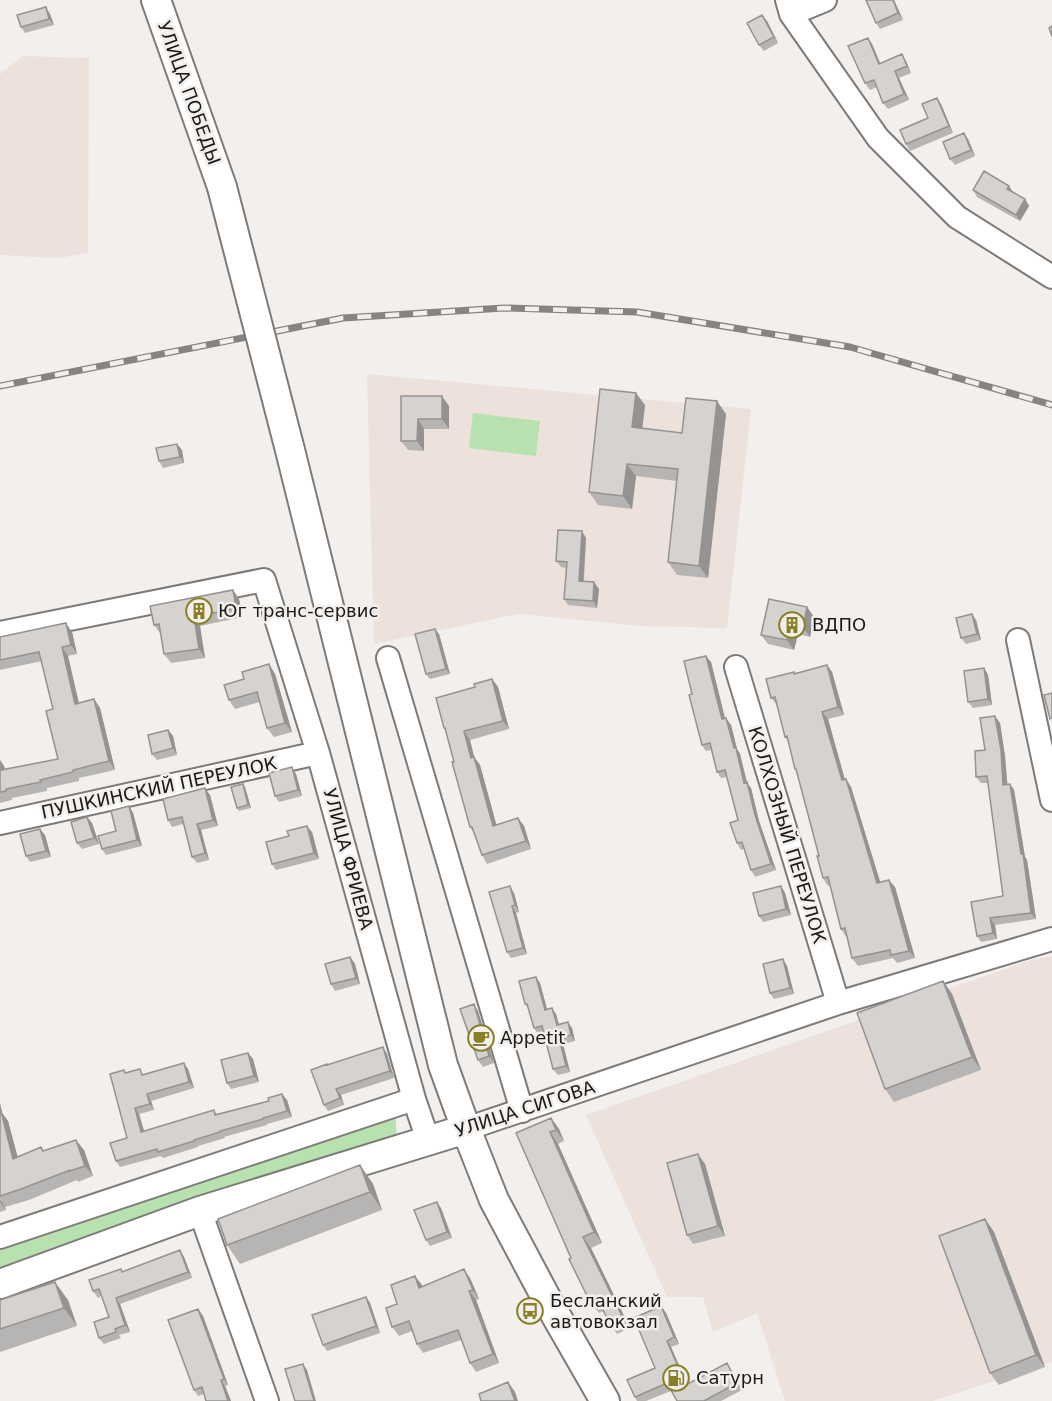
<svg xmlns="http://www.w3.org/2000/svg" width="1052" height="1401" viewBox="0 0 1052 1401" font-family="'DejaVu Sans',sans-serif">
  <rect width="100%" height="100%" fill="#f2efec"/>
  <path fill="#ece2db" d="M23 56 89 58 88 253 59 258 0 255V74Z
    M367 374 751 409 727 628 640 626 519 614 374 644Z
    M1052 956V1362L933 1401H785L757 1313 713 1332 703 1297H667L586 1115 1031 960Z"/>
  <path fill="#b7e1af" d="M473 413 540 421 536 456 469 448Z
    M395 1110 397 1139 0 1278V1242Z"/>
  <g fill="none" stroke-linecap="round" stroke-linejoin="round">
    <g stroke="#7d7a78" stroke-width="26">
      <path id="minor" d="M787 0 791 14 878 138 957 217 1052 277
        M791 14 825 0
        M0 633 264 580 318 753 414 1099 428 1140
        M1018 640 1052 800
        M388 658 522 1111
        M736 667 838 1003
        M0 823 318 753
        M466 1129 838 1003 1052 939
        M200 1211 267 1401
        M0 1237 414 1099"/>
    </g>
    <g stroke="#7d7a78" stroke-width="32">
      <path id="major" d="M156 0 222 187
        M290 450 443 1065 466 1129 494 1200 551 1307 605 1401
        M0 1284 200 1211 466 1129"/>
    </g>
    <use href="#minor" stroke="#fff" stroke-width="22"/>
    <use href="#major" stroke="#fff" stroke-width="28"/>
    <g stroke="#868482" stroke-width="7">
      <path id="rail" d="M0 386 343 318 504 308 637 312 850 347 1052 405"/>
    </g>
    <use href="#rail" stroke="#f2efec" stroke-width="4.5" stroke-dasharray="14" stroke-linecap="butt"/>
    <g stroke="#7d7a78" stroke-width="32" stroke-linecap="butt">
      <path id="major-bridge" d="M222 187 290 450"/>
    </g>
    <use href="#major-bridge" stroke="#fff" stroke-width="28"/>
  </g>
  <path fill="#b7b5b3" d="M894 0 903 20 880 29 876 23Z
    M50 14 54 25 25 33 21 27Z
    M767 21 778 43 764 51 759 45Z
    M868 38 872 44 880 63 906 61 911 73 899 78 909 100 888 109 883 103 877 87 870 90 865 83Z
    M941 104 953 133 910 151 906 144Z
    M968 139 975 156 955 165 950 159Z
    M973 190 1013 192 1025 199 1029 206 1020 221 977 197Z
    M401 396 449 406V429H424V451L408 450 401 441Z
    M645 405 642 428 682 433 726 414 708 578 677 575 668 562 677 481 636 476 632 509 598 505 589 492Z
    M177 444 182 450 184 463 163 468 159 461Z
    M586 538 584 581 594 582 599 589 597 608 568 605 564 599 567 568 561 567 556 561Z
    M233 590 239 599 243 617 200 626 205 658 171 663 164 654 161 634 154 625Z
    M807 607 814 617 810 637 798 634 794 650 768 644 761 635Z
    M976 620 981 640 966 644 961 638Z
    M72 632 77 654 68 656 79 703 94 699 100 708 115 770 79 778V781L47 788V791L12 798V800L0 803V760L4 766 5 770 58 759 53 709 42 661 0 670V637Z
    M439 634 450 674 430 679 426 674Z
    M711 662 725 719 731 725 737 749 740 754 747 783 751 788 759 821 776 870 755 877 751 870 744 849 741 850 737 843 738 820 727 777 721 778 717 772 711 750 706 751 702 745 692 694Z
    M269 664 275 674 292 732 274 737 267 728 260 702 235 709 229 700 244 679Z
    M827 665 832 672 844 715 828 719 845 779H846L851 787 880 883 895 887 915 958 897 963 893 958 858 966 852 958 847 936 846 937 841 929 830 885 828 886 823 878 819 856 798 774 795 769 788 741 785 737 777 705 771 698 794 672 795 673Z
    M984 668 988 675 992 705 973 708 968 702Z
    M492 679 498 687 509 729 470 740 474 757 480 765 496 825 518 818 524 826 531 849 487 864 482 855 475 835 470 827 454 762 446 731 444 728 475 687Z
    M1000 723 1005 756 1007 784H1010L1014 790 1025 857 1027 860 1036 919 995 925 997 939 981 942 977 936 1003 896 988 783H981L976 777Z
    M168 730 173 736 177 755 157 760 152 754Z
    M296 774 302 796 279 802 275 796Z
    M243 784 245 787 251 808 239 811 237 808Z
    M210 795 218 826 201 830 209 860 197 863 192 857 183 824 172 827 168 820Z
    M129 806 133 813 142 846 106 855 102 849 116 831Z
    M87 817 92 823 99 844 82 849 77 843Z
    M312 832 319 859 276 870 272 864 289 836Z
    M45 835 51 857 30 862 26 856Z
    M781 886 785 893 791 915 763 922 759 916Z
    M489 892 514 893 519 912 516 913 527 954 511 958 507 952Z
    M350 957 355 964 360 984 335 991 331 984Z
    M787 966 794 994 774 999 770 993Z
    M536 977 540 983 547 1010 556 1014 559 1025 572 1028 575 1041 563 1044 570 1072 558 1075 553 1069 544 1032 538 1034 534 1028 529 1010 525 1004Z
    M943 981 952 994 981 1070 894 1102 885 1089Z
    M478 1011 494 1063 483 1067 478 1060Z
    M383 1047 387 1054 394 1078 341 1095 344 1105 328 1111 324 1105 328 1065Z
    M248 1053 253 1059 259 1082 231 1089 227 1083Z
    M188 1069 194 1088 151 1101 154 1110 139 1114 144 1131 214 1110 217 1114 269 1101 282 1094 287 1100 292 1117 267 1124V1125L224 1137 225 1138 198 1146V1147L163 1158 161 1156 120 1167 116 1161 127 1138 124 1070 126 1073 144 1074Z
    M0 1103 2 1113 8 1121 17 1157 41 1147 44 1151 84 1150 93 1176 78 1182 77 1180 29 1200 5 1207 6 1210 0 1212Z
    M551 1118 559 1129 564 1141 558 1144 602 1243 591 1248 630 1328 617 1334 609 1322 604 1311 599 1313 590 1302 516 1133Z
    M705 1164 725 1236 693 1244 687 1235Z
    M360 1165 373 1184 382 1210 240 1264 227 1245Z
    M441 1208 452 1238 430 1246 426 1240Z
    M985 1219 994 1232 1045 1367 999 1385 990 1373Z
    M180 1250 184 1257 192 1278 120 1304 130 1332 119 1335 121 1338 104 1344 99 1338 109 1317 101 1296 98 1298 93 1291 123 1272Z
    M470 1278 479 1299 476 1300 499 1363 476 1372 470 1363 461 1340 423 1353 417 1344 412 1331 399 1336 392 1327 397 1304 422 1285V1287Z
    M366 1297 370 1303 380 1333 327 1351 323 1345Z
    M0 1300H68L77 1326 0 1352Z
    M198 1309 203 1316 228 1385 225 1386 231 1401H206L204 1394 198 1396 194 1390Z
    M666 1313 679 1344 671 1347 687 1385 731 1370 742 1390 721 1401H677L671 1391 646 1401H637L635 1397 655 1368Z"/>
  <path fill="#959392" d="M893 0H894L903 20 898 13Z
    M46 7 50 14 54 25 49 19Z
    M762 15 767 21 778 43 774 37Z
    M868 38 872 44 883 70 879 64Z
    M902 54 906 61 911 73 907 66Z
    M895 71 899 78 909 100 904 94Z
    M937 98 941 104 953 133 949 126Z
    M964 133 968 139 975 156 971 150Z
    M1009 186 1013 192 1011 196 1007 189Z
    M1025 199 1029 206 1020 221 1016 215Z
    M636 393 645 405 641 440 632 427Z
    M442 396 449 406V429L442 419Z
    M717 401 726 414 708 578 699 566Z
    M418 419 424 429V451L417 441Z
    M177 444 182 450 184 463 180 457Z
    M627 464 636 476 632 509 623 496Z
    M582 531 586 538 583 587 579 581Z
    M594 582 599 589 597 608 593 601Z
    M233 590 239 599 243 617 236 608Z
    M807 607 814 617 810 637 803 627Z
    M972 614 976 620 981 640 977 634Z
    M194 617 200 626 205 658 199 649Z
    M66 623 72 632 77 654 71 645Z
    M791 624 798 634 794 650 787 640Z
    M435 629 439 634 450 674 446 669Z
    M62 647 68 656 81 713 75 704Z
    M706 656 711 662 727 726 722 719Z
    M269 664 275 674 292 732 285 723Z
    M827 665 832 672 844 715 838 707Z
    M984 668 988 675 992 705 988 699Z
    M492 679 498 687 509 729 503 721Z
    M94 699 100 708 115 770 109 761Z
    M822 712 828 719 847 788 842 780Z
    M995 716 1000 723 1005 756 1008 791 1003 785Z
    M726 718 731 725 737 749 740 754 747 783 751 788 759 821 776 870 771 864 755 815 734 748Z
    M168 730 173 736 177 755 173 748Z
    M464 731 470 740 476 764 474 757 480 765 499 834 493 826 471 758Z
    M0 760 4 766 7 779 1 770Z
    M292 767 296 774 302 796 298 790Z
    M846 779 851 787 883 891 877 883Z
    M243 784 245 787 251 808 248 805Z
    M1010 784 1014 790 1025 857 1027 860 1036 919 1031 913Z
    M205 788 210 795 218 826 213 820Z
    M129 806 133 813 142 846 137 840Z
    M87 817 92 823 99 844 94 838Z
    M518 818 524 826 531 849 526 841Z
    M197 824 201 830 209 860 205 853Z
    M307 826 312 832 319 859 314 853Z
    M40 829 45 835 51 857 46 851Z
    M889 880 895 887 915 958 909 951Z
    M510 886 514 893 519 912 515 905Z
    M781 886 785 893 791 915 786 909Z
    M512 906 516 913 527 954 523 948Z
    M990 918 995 925 997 939 993 933Z
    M350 957 355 964 360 984 356 978Z
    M783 959 787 966 794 994 790 988Z
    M536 977 540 983 549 1016 545 1010Z
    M943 981 952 994 981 1070 972 1057Z
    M474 1004 478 1011 494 1063 489 1056Z
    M552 1008 556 1014 561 1031 557 1025Z
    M568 1022 572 1028 575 1041 571 1035Z
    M559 1038 563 1044 570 1072 566 1066Z
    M383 1047 387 1054 394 1078 390 1071Z
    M248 1053 253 1059 259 1082 254 1076Z
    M184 1063 188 1069 194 1088 189 1082Z
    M336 1089 341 1095 344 1105 340 1098Z
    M147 1094 151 1101 154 1110 150 1104Z
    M282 1094 287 1100 292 1117 287 1111Z
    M0 1103 2 1113 8 1121 21 1169 13 1159 0 1115Z
    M135 1108 139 1114 146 1138 141 1132Z
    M551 1118 559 1129 564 1141 556 1130Z
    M550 1132 558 1144 602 1243 594 1232Z
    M76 1140 84 1150 93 1176 85 1166Z
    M698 1154 705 1164 725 1236 718 1226Z
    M360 1165 373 1184 382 1210 370 1192Z
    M0 1200 5 1207 6 1210 0 1202Z
    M437 1202 441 1208 452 1238 447 1232Z
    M985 1219 994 1232 1045 1367 1036 1355Z
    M583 1237 591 1248 630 1328 622 1316Z
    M180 1250 184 1257 192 1278 188 1272Z
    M464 1269 470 1278 479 1299 473 1290Z
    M415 1276 422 1285 426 1297 419 1288Z
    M55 1282 68 1300 77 1326 64 1308Z
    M469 1291 476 1300 499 1363 493 1354Z
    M366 1297 370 1303 380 1333 376 1326Z
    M116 1298 120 1304 130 1332 125 1325Z
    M661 1306 666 1313 679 1344 674 1337Z
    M198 1309 203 1316 228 1385 224 1379Z
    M667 1341 671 1347 691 1392 686 1385Z
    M727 1363 731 1370 742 1390 737 1383Z
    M303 1364 307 1370 316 1401H314Z
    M221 1380 225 1386 231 1401H228Z
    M508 1382 515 1392 518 1401H515Z"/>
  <path fill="#d5d2d0" stroke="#959392" stroke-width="1.5" d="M866 0H893L898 13 876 23Z
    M46 7 49 19 21 27 17 15Z
    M762 15 774 37 759 45 747 23Z
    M1052 26V36L1049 28Z
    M868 38 879 64 902 54 907 66 895 71 904 94 883 103 874 80 865 83 848 46Z
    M937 98 949 126 906 144 900 130 928 118 922 104Z
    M964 133 971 150 950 159 943 142Z
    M984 171 1009 186 1007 189 1025 199 1016 215 973 190Z
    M600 389 636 393 632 427 682 433 686 398 717 401 699 566 668 562 678 469 627 464 623 496 589 492Z
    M401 396H442V419H418L417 441H401Z
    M177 444 180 457 159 461 156 448Z
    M558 530 582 531 579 581 594 582 593 601 564 599 567 562 556 561Z
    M233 590 236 608 194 617 199 649 164 654 159 624 154 625 150 606Z
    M769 599 807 607 803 627 791 624 787 640 761 635Z
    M972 614 977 634 961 638 956 618Z
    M66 623 71 645 62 647 75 704 94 699 109 761 73 770V772L40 780 41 782 6 789V791L0 792V765L1 770 58 759 46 711 53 709 39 652 0 660V637Z
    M435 629 446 669 426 674 415 634Z
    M706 656 722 719 726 718 734 748H736L744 783 747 782 755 815 771 864 751 870 742 842 737 843 730 823 738 820 725 770 717 772 710 743 702 745 689 695 692 694 684 661Z
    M269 664 285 723 267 728 257 692 229 700 224 685 244 679 242 672Z
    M827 665 838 707 822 712 842 780 846 779 877 883 889 880 909 951 891 955 890 950 852 958 845 928 841 929 828 877 823 878 817 856H819L796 769H795L787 736 785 737 775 697 771 698 766 679 794 672V674Z
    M984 668 988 699 968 702 964 671Z
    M492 679 503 721 464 731 471 758 474 757 493 826 518 818 526 841 482 855 472 827H470L452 762H454L445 728H444L436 698 475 687 474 684Z
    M1052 693V718L1050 719 1044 695Z
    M995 716 1001 750 1003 785 1010 784 1021 854H1023L1031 913 990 918 993 933 977 936 971 902 1003 896 987 776 976 777 975 751 985 750 980 718Z
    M168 730 173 748 152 754 148 735Z
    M292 767 298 790 275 796 269 773Z
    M243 784 248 805 237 808 231 787Z
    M205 788 213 820 197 824 205 853 192 857 182 817 168 820 163 799Z
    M129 806 137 840 102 849 98 836 116 831 111 811Z
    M87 817 94 838 77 843 71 822Z
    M307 826 314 853 272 864 266 842 289 836 287 831Z
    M40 829 46 851 26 856 20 834Z
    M510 886 515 905 512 906 523 948 507 952 489 892Z
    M781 886 786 909 759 916 753 893Z
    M350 957 356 978 331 984 325 964Z
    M783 959 790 988 770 993 763 964Z
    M536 977 545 1010 552 1008 557 1025 568 1022 571 1035 559 1038 566 1066 553 1069 542 1026 534 1028 527 1004H525L519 981Z
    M943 981 972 1057 885 1089 857 1013Z
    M474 1004 489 1056 478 1060 460 1009Z
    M383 1047 390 1071 336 1089 340 1098 324 1105 311 1070 327 1064V1065Z
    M248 1053 254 1076 227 1083 221 1060Z
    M184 1063 189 1082 147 1094 150 1104 135 1108 141 1132 214 1110 215 1115 269 1101 268 1098 282 1094 287 1111 263 1118V1119L220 1131V1132L194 1140V1141L158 1152 157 1149 116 1161 110 1143 127 1138 110 1074 124 1070 125 1073 140 1069 142 1075Z
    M0 1111H1L13 1159 41 1147 43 1151 76 1140 85 1166 70 1171V1170L21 1189 0 1196Z
    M551 1118 556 1130 550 1132 594 1232 583 1237 622 1316 609 1322 597 1298 590 1302 569 1259 571 1258 516 1133Z
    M698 1154 718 1226 687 1235 667 1163Z
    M360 1165 370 1192 227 1245 218 1219Z
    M437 1202 447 1232 426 1240 414 1210Z
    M985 1219 1036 1355 990 1373 939 1236Z
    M180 1250 188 1272 116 1298 125 1325 115 1329 116 1332 99 1338 94 1322 109 1317 99 1289 93 1291 89 1280 121 1269 122 1272Z
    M464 1269 473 1290 469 1291 493 1354 470 1363 458 1330 417 1344 409 1321 392 1327 386 1308 397 1304 391 1285 415 1276 419 1288Z
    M55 1282 64 1308 0 1329V1300Z
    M366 1297 376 1326 323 1345 312 1315Z
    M661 1306 674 1337 667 1341 686 1385 727 1363 737 1383 704 1401H677L667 1383 635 1397 627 1380 655 1368 634 1318Z
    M198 1309 224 1379 221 1380 228 1401H206L202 1387 194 1390 168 1320Z
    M303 1364 314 1401H295L285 1369Z
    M508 1382 515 1401H481L479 1394Z"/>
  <defs>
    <g id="building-ring" transform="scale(1.35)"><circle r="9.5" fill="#f2efec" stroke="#887f27" stroke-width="1.5"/><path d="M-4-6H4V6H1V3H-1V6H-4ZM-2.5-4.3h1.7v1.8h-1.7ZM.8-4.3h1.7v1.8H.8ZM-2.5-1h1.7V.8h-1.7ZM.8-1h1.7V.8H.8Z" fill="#887f27"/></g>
    <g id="cafe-ring" transform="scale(1.35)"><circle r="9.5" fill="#f2efec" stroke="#887f27" stroke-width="1.5"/><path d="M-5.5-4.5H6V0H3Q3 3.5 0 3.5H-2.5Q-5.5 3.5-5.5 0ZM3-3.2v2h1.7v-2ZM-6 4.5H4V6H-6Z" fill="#887f27"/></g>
    <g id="bus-ring" transform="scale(1.35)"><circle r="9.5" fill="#f2efec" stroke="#887f27" stroke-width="1.5"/><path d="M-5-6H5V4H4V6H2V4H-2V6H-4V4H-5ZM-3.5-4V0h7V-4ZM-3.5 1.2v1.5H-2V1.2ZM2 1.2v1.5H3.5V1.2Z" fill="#887f27"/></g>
    <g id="fuel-ring" transform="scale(1.35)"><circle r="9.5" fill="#f2efec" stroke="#887f27" stroke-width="1.5"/><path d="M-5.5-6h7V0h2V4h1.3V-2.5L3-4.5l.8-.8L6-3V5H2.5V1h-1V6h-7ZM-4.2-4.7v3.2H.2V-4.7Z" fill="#887f27"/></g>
  </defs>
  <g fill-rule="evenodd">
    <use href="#building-ring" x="199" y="611"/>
    <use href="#building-ring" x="792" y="625"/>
    <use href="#cafe-ring" x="481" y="1038"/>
    <use href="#bus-ring" x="530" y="1311"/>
    <use href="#fuel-ring" x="676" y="1378"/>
  </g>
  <g text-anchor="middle" stroke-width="5" stroke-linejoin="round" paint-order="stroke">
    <g font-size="18" fill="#1b1a19" stroke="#f2efec">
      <text transform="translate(189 93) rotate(70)" y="6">УЛИЦА ПОБЕДЫ</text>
      <text transform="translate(159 788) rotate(-12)" y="6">ПУШКИНСКИЙ ПЕРЕУЛОК</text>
      <text transform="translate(787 835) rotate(73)" y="6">КОЛХОЗНЫЙ ПЕРЕУЛОК</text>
      <text transform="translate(348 859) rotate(75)" y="6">УЛИЦА ФРИЕВА</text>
      <text transform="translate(525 1109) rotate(-18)" y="6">УЛИЦА СИГОВА</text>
    </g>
    <g font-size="18" fill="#1b1a19" stroke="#f2efec" text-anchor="start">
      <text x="218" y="617">Юг транс-сервис</text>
      <text x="812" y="631">ВДПО</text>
      <text x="500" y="1044">Appetit</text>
      <text x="550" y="1307">Бесланский<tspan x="550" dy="21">автовокзал</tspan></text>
      <text x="696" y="1384">Сатурн</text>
    </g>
  </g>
</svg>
